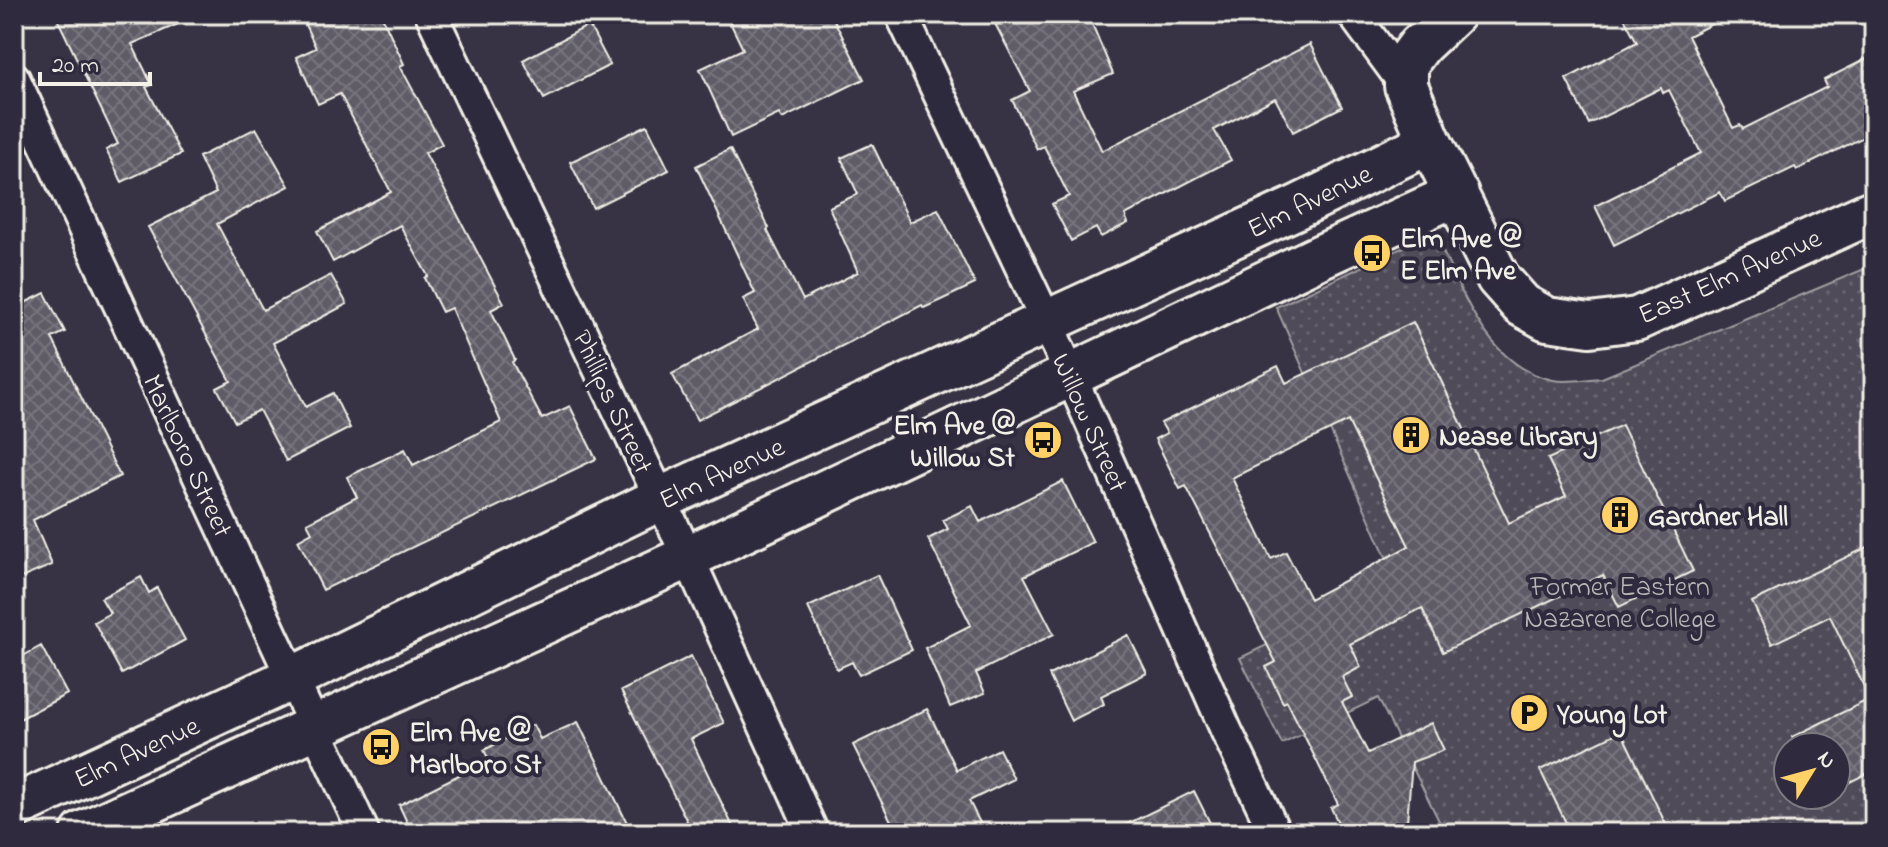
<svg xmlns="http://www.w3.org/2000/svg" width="1888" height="847" viewBox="0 0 1888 847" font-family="'Indie Flower',sans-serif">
  <defs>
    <pattern id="green-dots" width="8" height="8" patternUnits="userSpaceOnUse" patternTransform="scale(2)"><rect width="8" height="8" fill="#504b59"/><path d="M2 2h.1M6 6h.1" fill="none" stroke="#6a6571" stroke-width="1.8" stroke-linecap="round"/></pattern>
    <pattern id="building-cross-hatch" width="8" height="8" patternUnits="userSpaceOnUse" patternTransform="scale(2)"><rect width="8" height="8" fill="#5f5c67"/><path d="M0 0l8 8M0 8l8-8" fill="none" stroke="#77747d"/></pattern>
  </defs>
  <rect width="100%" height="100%" fill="#373244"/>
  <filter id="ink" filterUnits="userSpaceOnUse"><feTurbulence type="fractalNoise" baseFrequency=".0125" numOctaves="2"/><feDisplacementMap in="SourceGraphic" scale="16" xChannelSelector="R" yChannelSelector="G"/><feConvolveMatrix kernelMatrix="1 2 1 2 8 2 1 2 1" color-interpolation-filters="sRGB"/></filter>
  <g filter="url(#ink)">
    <path fill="url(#green-dots)" stroke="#a29ea0" stroke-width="2" fill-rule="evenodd" d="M1434 233C1461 287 1486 367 1553 380 1568 383 1587 379 1602 378L1874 265V833H1445L1378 698 1282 744 1240 658 1397 582 1276 307ZM1788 747H1836V795H1788Z"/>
    <path fill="url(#building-cross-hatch)" stroke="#f4f1e8" stroke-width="2" fill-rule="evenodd" d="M55 14H201L132 44 152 85 146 87 181 154 122 182 106 150 118 144Z
      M300 14H381L404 64 400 66 442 144 425 153 504 303 491 310 515 360 512 362 542 419 570 406 596 459 323 590 298 540 312 532 307 523 357 497 347 477 405 449 413 465 501 422 451 308 442 312 425 278 428 276 400 225 333 262 317 231 391 192 340 94 318 104 296 57 316 48Z
      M726 14H831L864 79 782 119 779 114 731 137 700 69 743 49Z
      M990 14H1088L1113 74 1073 91 1102 151 1310 44 1342 107 1293 132 1275 98 1214 130 1231 160 1125 215 1128 223 1101 237 1096 228 1071 241 1052 204 1069 196 1044 146 1037 149 1012 100 1030 91Z
      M1622 14H1731L1688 36 1733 128 1740 125 1743 129 1827 87 1824 80 1874 55V132L1797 170 1795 167 1725 201 1720 192 1614 245 1595 206 1701 153 1669 90 1663 93 1661 88 1589 124 1566 79 1637 42Z
      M589 25 610 65 544 99 523 60Z
      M647 125 669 170 593 208 570 162Z
      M256 128 289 186 217 224 263 310 331 275 347 304 273 343 306 407 333 393 350 428 286 461 259 410 235 422 217 388 231 381 148 227 216 193 199 157Z
      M872 144 910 222 938 209 975 284 924 308 922 305 697 420 672 374 758 329 743 299 755 293 696 166 730 149 769 228 767 230 803 300 858 272 829 207 858 194 841 158Z
      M45 293 65 332 52 338 120 476 33 520 52 565 14 581V308Z
      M1413 322 1509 523 1566 496 1548 459 1622 425 1693 571 1619 607 1603 575 1443 652 1422 608 1350 644 1361 667 1342 677 1352 697 1342 702 1368 753 1431 723 1444 750 1412 762 1406 833H1343L1331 808 1338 804 1287 701 1283 703 1266 667 1276 662 1186 486 1180 489 1155 439 1167 433 1161 423 1278 366 1286 383ZM1348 421 1409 546 1310 599 1286 552 1271 559 1232 478Z
      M1063 481 1093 542 1024 576 1054 634 976 673 985 693 950 707 925 648 971 625 928 539 948 529 943 520 972 506 980 522Z
      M1874 544V770L1836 789V747H1797L1792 737 1870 699 1830 616 1772 644 1752 602Z
      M877 575 912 650 859 675 852 662 837 669 808 607Z
      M141 577 149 593 157 588 185 640 122 674 94 622 110 613 101 598Z
      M1128 635 1147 673 1101 696 1104 704 1071 721 1049 675Z
      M41 646 67 694 14 722V661Z
      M691 656 724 723 691 739 736 833H693L621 691Z
      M927 709 957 770 999 749 1014 779 969 801 985 833H897L853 745Z
      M578 722 632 833H412L399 805 489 760 484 750 533 725 540 739Z
      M1621 731 1670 833H1571L1540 770Z
      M1194 791 1215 833H1109Z"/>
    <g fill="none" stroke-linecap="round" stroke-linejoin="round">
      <g stroke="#f4f1e8" stroke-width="36">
        <path id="street" d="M431 14 688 557 813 833
          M901 14 1047 322 1226 730 1275 833
          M1353 14 1406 86
          M14 78 364 833"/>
      </g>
      <g stroke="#f4f1e8" stroke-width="48">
        <path id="secondary" d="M1453 14 1420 45 1406 64V86L1430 142 1498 278 1522 305 1547 319 1590 325 1637 319 1874 211
          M14 807 293 678 660 499 1293 209 1430 142
          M83 833 688 557 1319 257 1457 194"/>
      </g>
      <use href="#street" stroke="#2f2a3d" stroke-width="30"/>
      <use href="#secondary" stroke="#2f2a3d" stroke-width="42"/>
    </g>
  </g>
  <defs>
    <g id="bus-disc" transform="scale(2)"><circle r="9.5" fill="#ffd166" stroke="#2f2a3d"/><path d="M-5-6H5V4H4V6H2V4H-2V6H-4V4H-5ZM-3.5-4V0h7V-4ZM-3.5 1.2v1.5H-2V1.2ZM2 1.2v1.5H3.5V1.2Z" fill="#111"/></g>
    <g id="building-disc" transform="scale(2)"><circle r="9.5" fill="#ffd166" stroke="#2f2a3d"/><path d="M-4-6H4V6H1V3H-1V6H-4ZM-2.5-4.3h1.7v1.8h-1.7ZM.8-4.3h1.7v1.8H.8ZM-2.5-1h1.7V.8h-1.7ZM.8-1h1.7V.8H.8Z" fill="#111"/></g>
    <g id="parking-disc" transform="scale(2)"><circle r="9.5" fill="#ffd166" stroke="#2f2a3d"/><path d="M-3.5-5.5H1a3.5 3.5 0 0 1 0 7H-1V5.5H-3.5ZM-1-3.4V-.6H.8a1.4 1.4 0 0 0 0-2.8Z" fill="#111"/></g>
  </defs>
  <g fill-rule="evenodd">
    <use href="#bus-disc" x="1372" y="253"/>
    <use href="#building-disc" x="1411" y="435"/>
    <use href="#bus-disc" x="1043" y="440"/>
    <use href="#building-disc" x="1620" y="515"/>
    <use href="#parking-disc" x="1529" y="713"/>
    <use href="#bus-disc" x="381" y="747"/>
  </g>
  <g text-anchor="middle" stroke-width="8" stroke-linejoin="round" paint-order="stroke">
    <g font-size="28" fill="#f4f1e8" stroke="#2f2a3d">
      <text transform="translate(1309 200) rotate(-26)" y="10">Elm Avenue</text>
      <text transform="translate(1729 275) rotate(-24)" y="10">East Elm Avenue</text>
      <text transform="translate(614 401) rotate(65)" y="10">Phillips Street</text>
      <text transform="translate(1091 422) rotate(66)" y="10">Willow Street</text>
      <text transform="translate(189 455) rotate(65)" y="10">Marlboro Street</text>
      <text transform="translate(721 472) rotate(-25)" y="10">Elm Avenue</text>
      <text transform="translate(136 751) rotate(-25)" y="10">Elm Avenue</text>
    </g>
    <g font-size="28" font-weight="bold" fill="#f4f1e8" stroke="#2f2a3d" text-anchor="start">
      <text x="1400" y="247">Elm Ave @<tspan x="1400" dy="32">E Elm Ave</tspan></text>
      <text x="1015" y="434" text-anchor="end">Elm Ave @<tspan x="1015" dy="32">Willow St</tspan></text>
      <text x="1439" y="445">Nease Library</text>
      <text x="1648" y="525">Gardner Hall</text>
      <text x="1557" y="723">Young Lot</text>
      <text x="409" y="741">Elm Ave @<tspan x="409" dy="32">Marlboro St</tspan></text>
    </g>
    <g font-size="28" fill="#bbb7b6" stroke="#2f2a3d">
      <text x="1620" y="595">Former Eastern<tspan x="1620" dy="32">Nazarene College</tspan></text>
    </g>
  </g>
  <rect width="1888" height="847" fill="none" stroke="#2f2a3d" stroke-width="48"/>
  <rect x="24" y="24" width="1840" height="799" fill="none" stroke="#f4f1e8" stroke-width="3" filter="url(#ink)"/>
  <g transform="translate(1812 771) rotate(53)"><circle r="38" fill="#2f2a3d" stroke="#7e7a81" stroke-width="2"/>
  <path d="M0-6L14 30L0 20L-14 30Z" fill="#ffd166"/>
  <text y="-12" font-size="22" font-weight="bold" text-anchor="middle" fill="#f4f1e8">N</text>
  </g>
  <path d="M40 72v12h110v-12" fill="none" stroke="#f4f1e8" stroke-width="4"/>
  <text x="52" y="72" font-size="24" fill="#f4f1e8" stroke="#2f2a3d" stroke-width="6" paint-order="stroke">20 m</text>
</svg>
